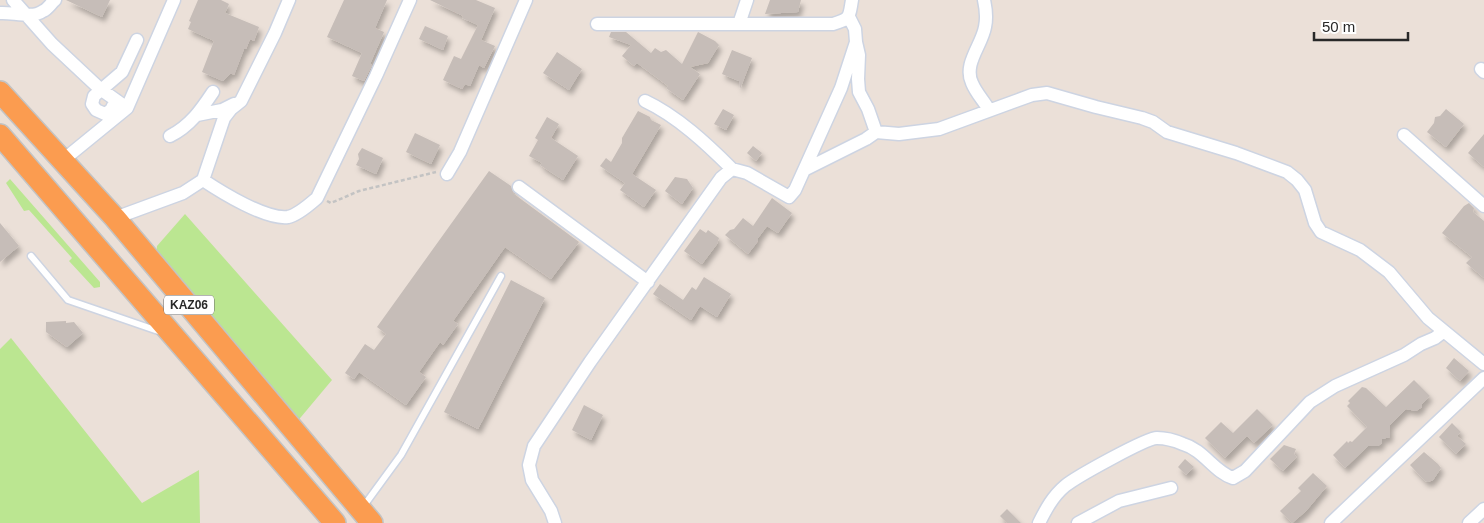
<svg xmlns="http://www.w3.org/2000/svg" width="1484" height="523" viewBox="0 0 1484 523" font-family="Arial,sans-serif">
  <defs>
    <filter id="shadow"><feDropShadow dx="3" dy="5" stdDeviation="2.5" flood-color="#0004"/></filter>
  </defs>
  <rect width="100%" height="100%" fill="#ebe0d8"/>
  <path fill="#bbe691" d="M10 179 100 282V287L94 288 69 261 72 258 29 210 24 211 6 183Z
    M185 214 332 380 296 423 156 256 157 246Z
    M11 338 142 503 199 470 200 523H0V349Z"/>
  <path fill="#c6bdb8" filter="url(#shadow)" d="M66 0H110L102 17Z
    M198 0H221L229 4 225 13 259 27 254 41 250 39 246 49H244L234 75 231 73 223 81 202 72 214 41 188 29 191 22 189 21Z
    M344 0H387L375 28 384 32 370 64 372 65 364 81 352 76 362 53 327 37Z
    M430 0H476L495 8 481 40 495 46 484 68 479 65 470 86 465 84 462 89 443 80 454 56 461 59 478 25 462 18 463 16Z
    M770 0H801L798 12 765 14Z
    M425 26 448 36 443 50 419 39Z
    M611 32H626L651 53 655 48 661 52 666 50 682 64 698 32 715 41 719 45 708 63 690 67 700 74 683 100 666 88 668 86 637 63 634 66 622 56 631 45 609 37Z
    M732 50 752 58 740 89 739 81 722 74Z
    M557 52 582 69 569 90 543 73Z
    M723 109 734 115 726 130 714 124Z
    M1446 109 1464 124 1446 147 1427 132 1434 123 1435 117 1440 116Z
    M638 111 650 117 651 120 661 125 632 174 656 190 644 207 620 190 625 183 600 166 606 158 611 162 622 143V138Z
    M547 117 559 124 551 138 578 156 563 180 540 165 542 163 529 156 538 140 535 138Z
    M415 133 440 145 431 164 406 152Z
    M1484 134V167L1468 153Z
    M753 146 762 153 756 161 747 153Z
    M362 148 383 158 376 174 356 165 359 159 358 154Z
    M489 171 511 186 514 194 579 242 551 279 505 247 453 321 458 324 443 345 440 342 419 372 426 377 406 405 359 372 354 379 345 373 365 344 374 350 386 334 377 327Z
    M675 177 687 179 693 188 682 204 665 191Z
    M772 198 792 213 778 233 767 226 758 238V241L748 254 725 235 730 230 734 229 743 218 753 226Z
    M1469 203 1474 208 1473 212 1484 221V278L1466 263 1472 257 1442 233 1464 206Z
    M0 223 19 246 0 262Z
    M700 229 706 233 708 230 719 238 717 244 702 264 684 251Z
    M704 277 731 294 717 317 700 306 691 320 653 294 660 284 683 300 692 287 696 290Z
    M511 280 545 298 478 429 444 412Z
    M66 321V323L74 322 83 333 67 347 46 332V322Z
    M1454 358 1469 371 1460 381 1446 368Z
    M1414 380 1430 396 1422 404V407L1416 411 1406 409 1390 425V437L1382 439V443L1378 446H1368L1345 468 1333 455 1347 441 1348 443 1350 441 1352 442 1367 427 1347 406 1350 403 1348 401 1362 387 1366 388 1386 407Z
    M584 405 603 415 591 440 572 430Z
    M1257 409 1273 425 1254 443 1247 436 1225 458 1205 438 1221 422 1233 433Z
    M1452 423 1461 432 1457 436 1466 444 1456 454 1439 437Z
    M1284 445 1296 449 1294 454 1297 457 1283 471 1270 459Z
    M1424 452 1438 464 1441 468 1433 480 1428 482 1425 481 1410 465Z
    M1185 459 1194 467 1186 475 1178 467Z
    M1313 473 1327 486 1306 511 1292 523 1280 511 1301 491 1298 488Z
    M1007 509 1021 523H1007L1000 516Z"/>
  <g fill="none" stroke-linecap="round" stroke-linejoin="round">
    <g stroke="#cdd4e2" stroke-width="9">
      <path id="service" d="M31 256 68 300 161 332
        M363 507 401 455 501 276"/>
    </g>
    <g stroke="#cdd4e2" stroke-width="15">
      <path id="minor" d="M13 0 52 44 99 88 127 108
        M984 0C986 9 987 18 985 27 982 45 963 64 972 83 976 93 984 101 989 110
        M0 13C13 12 32 19 43 11 48 9 51 3 55 0
        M597 24H833C851 19 849 17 852 0
        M739 24 747 0
        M856 42 859 55 858 79 859 92 868 109 876 132 899 134 939 129 1032 95 1047 93 1096 107 1142 118 1153 122 1167 132 1236 153 1287 172 1297 180 1305 190 1315 223 1321 232 1360 250 1389 272 1428 318 1484 364
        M1481 69 1484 72
        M116 100 111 110 105 114 96 110 92 104 94 96 122 72 137 40
        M645 101C677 116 707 144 732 169
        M197 115 222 110 234 104
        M1404 135 1484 206
        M170 136C190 126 201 110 213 92
        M62 161 127 108 174 0
        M806 169 866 139 876 132
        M447 174 460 152 526 0
        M203 180C221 192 266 220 288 217 298 215 310 204 317 198L376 76 410 0
        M519 187 648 282
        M115 218 183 193 203 180 224 118 231 109 241 101 275 33 289 0
        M555 523 551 511 532 480 529 465 534 446 590 362 721 178 732 169 747 173 789 197 795 190 841 88 856 42 855 29 849 17
        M1039 523C1046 509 1053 496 1065 486 1076 477 1146 438 1157 438 1165 438 1176 441 1183 444 1204 450 1214 472 1233 478L1245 471 1310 402 1335 386 1404 355 1421 344 1435 338 1444 331
        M1078 523 1119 501 1171 488
        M1331 523 1484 378
        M1469 523 1484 509"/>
    </g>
    <g stroke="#c3c3c3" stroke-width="24">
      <path id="trunk" d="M0 92 115 218 372 523
        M0 135 335 523"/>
    </g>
    <path stroke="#c3c3c3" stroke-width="2.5" stroke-dasharray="4 2.5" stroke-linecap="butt" d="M327 201 331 203 359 191 436 172"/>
    <use href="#service" stroke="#fff" stroke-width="6"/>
    <use href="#minor" stroke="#fff" stroke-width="12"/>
    <use href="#trunk" stroke="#fb9c50" stroke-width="21"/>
  </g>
  <g text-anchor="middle" stroke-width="4" stroke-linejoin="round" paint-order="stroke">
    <rect fill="#fff" stroke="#686868" stroke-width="1" x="164" y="295.5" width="50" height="19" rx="4"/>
    <g font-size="12" font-weight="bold" fill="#282828">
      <text x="189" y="309">KАZ06</text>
    </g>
  </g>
  <path d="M1314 32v8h94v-8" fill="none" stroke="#282828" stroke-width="2.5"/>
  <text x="1322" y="32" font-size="15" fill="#282828" stroke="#ffffff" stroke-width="4" paint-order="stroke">50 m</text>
</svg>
